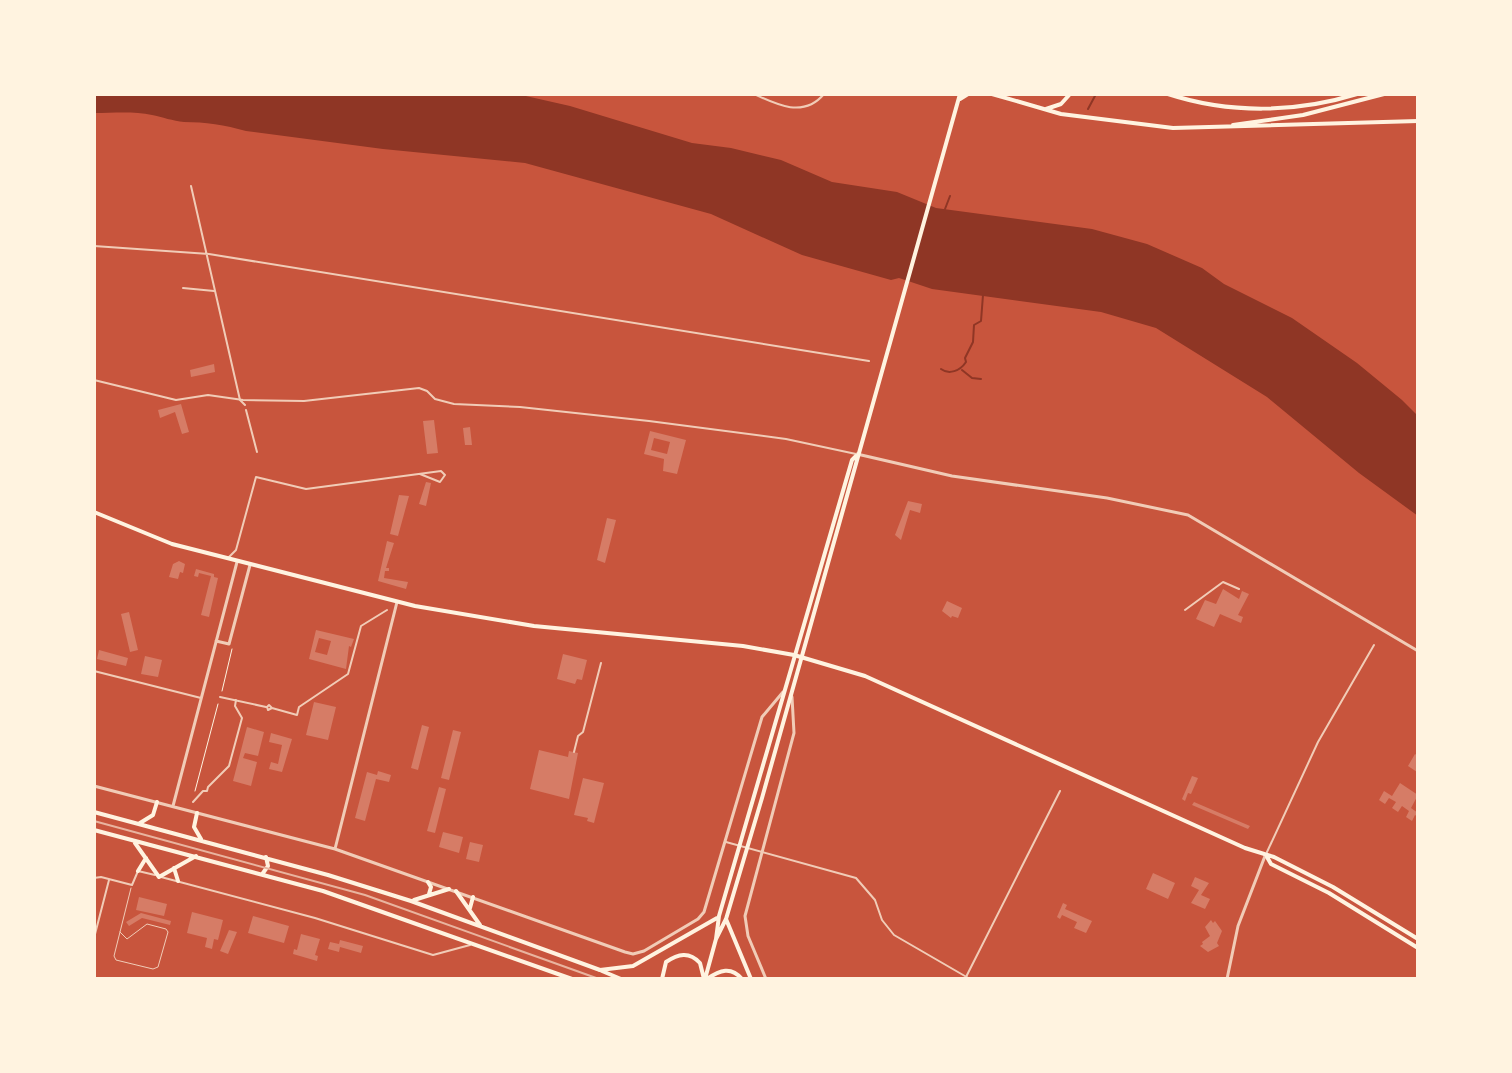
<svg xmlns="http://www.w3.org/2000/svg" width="1512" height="1073" viewBox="0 0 1512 1073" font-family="Merriweather,serif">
  <rect width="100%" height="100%" fill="#c8553d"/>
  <path fill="#8f3625" d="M94 94H517L570 106 692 143 731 148 781 160 832 182 897 192 936 208 1092 229 1147 244 1202 268 1224 284 1292 318 1357 363 1402 400 1418 416V516L1359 473 1267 397 1156 328 1101 312 932 289 899 278 891 280 802 255 711 214 525 163 383 149 246 131C225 125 205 122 184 122 173 121 162 117 152 115 134 111 113 113 94 113Z"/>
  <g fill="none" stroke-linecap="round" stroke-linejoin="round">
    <path stroke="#8f3625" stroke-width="2" d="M1088 109 1096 94
      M945 209 950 196
      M941 369C949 375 960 371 966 362L965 358 973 342 974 325 981 321 983 295
      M962 370 972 378 981 379"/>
  </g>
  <path fill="#d67c66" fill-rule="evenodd" d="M214 364 215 372 191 377 190 370Z
    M181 404 189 432 182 434 175 412 160 418 158 410Z
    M434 420 438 453 427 454 423 421Z
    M470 427 472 445H465L463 428Z
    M650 431 686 440 677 474 663 471 664 459 644 454ZM654 438 670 442 667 454 651 450Z
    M426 482 431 483 426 506 419 504Z
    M399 495 409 496 398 536 390 534Z
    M908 501 922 504 920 513 910 510 901 540 895 535Z
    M607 518 616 520 605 563 597 560Z
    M387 541 394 543 386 568H389V571H385L384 578 408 582 406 589 378 581Z
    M179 561 185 564 183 573 180 572 178 579 169 577 173 564Z
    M196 569 214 574V577L218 578 209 617 201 615 211 576 199 573 198 577 194 576Z
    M1223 589 1239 599 1242 591 1249 594 1238 615 1243 617 1241 623 1220 614 1214 627 1196 619 1205 600 1216 604Z
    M947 601 962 608 958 618 952 616 951 618 942 611Z
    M129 612 138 650 130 652 121 614Z
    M316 630 354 639 351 647 349 646 346 669 309 659ZM319 638 331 641 327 655 315 652Z
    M99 650 128 658 126 666 97 659Z
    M563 654 587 660 582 680 577 679 575 684 557 679Z
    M145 656 162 660 158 677 141 674Z
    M314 702 336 707 328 740 306 735Z
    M422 725 429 727 418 770 411 768Z
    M247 727 264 732 258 756 245 753 243 758 257 762 251 786 233 781Z
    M453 730 461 732 449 780 441 778Z
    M271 733 292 739 282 772 269 769 271 762 278 764 282 745 269 742Z
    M539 750 568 757 569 751 578 753 569 799 530 789Z
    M1415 754 1418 756 1417 772 1408 766Z
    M378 771 391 775 389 782 376 779 365 821 355 818 367 772 377 775Z
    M1192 776 1198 778 1191 794 1188 793 1185 801 1182 799Z
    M583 778 604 783 594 823 587 821 588 818 574 815Z
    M1400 783 1418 795 1411 808 1418 813V817L1415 815 1412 821 1406 817 1409 811 1402 806 1398 812 1392 808 1396 802 1389 798 1385 804 1379 800 1384 791 1392 796Z
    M439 787 446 789 435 833 427 831Z
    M1194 802 1250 826 1248 829 1192 805Z
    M443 832 463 837 459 853 439 847Z
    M470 842 483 845 479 862 466 859Z
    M1153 873 1175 883 1168 899 1146 889Z
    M1195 877 1209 883 1201 895 1210 899 1205 909 1191 903 1199 890 1191 886Z
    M139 897 167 904 164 916 136 910Z
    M1063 903 1067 905 1065 909 1092 921 1086 933 1074 928 1077 922 1062 915 1060 919 1057 917Z
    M192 912 223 920 218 940 214 939 212 949 205 947 207 938 187 933Z
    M141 913 171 921 170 925 142 918 129 926 126 922Z
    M253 916 289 926 284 943 248 933Z
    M1211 920 1213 923 1215 921 1222 931 1217 943 1219 946 1208 952 1200 946 1203 944 1202 942 1210 936 1205 927Z
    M229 930 237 932 228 954 220 951Z
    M301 934 320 939 315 955 318 956 317 961 293 954 294 949 297 950Z
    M340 940 363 946 361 953 340 947 339 952 328 949 330 942 339 944Z"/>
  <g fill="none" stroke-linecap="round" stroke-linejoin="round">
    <path stroke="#fff3e0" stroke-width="1" d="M222 691 232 649
      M195 791 218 704"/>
    <path stroke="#f1ccb7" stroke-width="1" d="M120 932 127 939 147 924 166 929 168 932 158 967 153 969 116 960 114 956 131 888"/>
    <path stroke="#f1ccb7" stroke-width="2" d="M191 186 240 400 245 405
      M94 246 209 254 869 361
      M183 288 214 291
      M246 410 257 452
      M229 557 236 550 256 477 306 489 441 471 445 475 440 482 420 474
      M1185 610 1223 582 1239 589
      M220 697 266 707
      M272 708 268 710 267 707 269 705 272 708 297 715 299 707 348 674 361 626 387 610
      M574 752 578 736 583 732 601 663
      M193 802 203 791H207L208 787 229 766 242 718 235 706 236 700
      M965 979 1060 791"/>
    <path stroke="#f1ccb7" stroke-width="2" d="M754 94C777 105 804 118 824 94
      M94 380 176 400 208 395 243 400 304 401 419 388 427 391 435 399 454 404 520 407 649 421 786 439 856 454
      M94 671 201 698
      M726 842 856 878 875 900 882 920 894 935 970 979
      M1267 852 1318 742 1374 645
      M161 877 315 918 433 955 470 945
      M94 878 101 877 132 885 138 871 155 875
      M94 938 109 880"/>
    <path stroke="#f1ccb7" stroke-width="3" d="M857 454 952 476 1107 498 1188 515 1418 651
      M216 641 229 644 250 565
      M94 786 335 849 625 952 633 954 644 951 698 919 704 912 762 717 783 692
      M173 806 237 562
      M335 849 397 602
      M766 979 748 936 745 916 794 733 792 697
      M1227 979 1238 926 1265 856"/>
    <path stroke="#fff3e0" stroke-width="4" d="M94 512 172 544 415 606 534 626 743 646 794 655 865 676 1245 848 1274 857 1333 887 1418 939
      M94 812 328 875 411 901 600 970
      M197 813 194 827 201 839
      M140 823 153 815 157 802
      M94 830 323 891 572 979
      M135 843 159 877 196 856
      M1267 857 1271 864 1329 893 1418 948
      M174 868 178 881
      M138 871 146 858
      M263 873 268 866 266 857
      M428 882 431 887 429 894
      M456 891 480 925
      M414 900 449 889
      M470 908 473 897"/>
    <path stroke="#fff3e0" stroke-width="4" d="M992 94 1061 114 1173 128 1418 121
      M1168 94C1229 114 1296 113 1357 94
      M1198 94H1241
      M960 99 968 94
      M1046 109 1061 104 1070 94
      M1233 125 1303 115 1384 94
      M726 919 751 979
      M716 939 726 919 762 798 960 94
      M600 970 633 966 717 918
      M602 971 621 979
      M662 979 666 962C678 954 689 951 700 963L704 979
      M705 979 716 939 719 916 852 460 856 456
      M707 979C720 970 731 966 742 979"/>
    <path stroke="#e9b49f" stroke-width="2" d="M94 821 365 895 599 979"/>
  </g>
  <rect width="1512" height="1073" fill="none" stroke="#fff3e0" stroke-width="192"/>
</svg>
